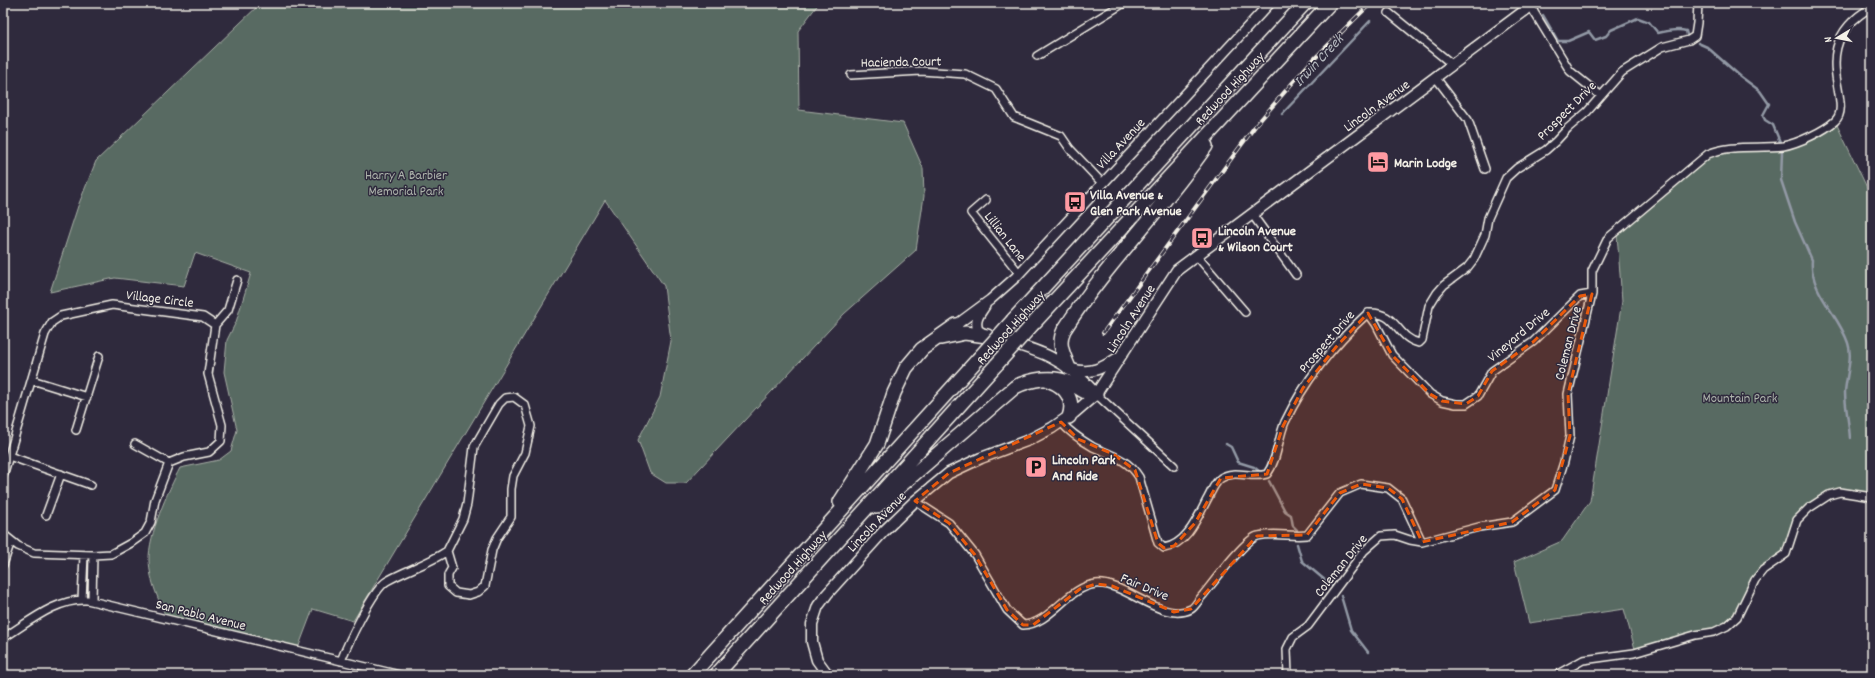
<svg xmlns="http://www.w3.org/2000/svg" width="1875" height="678" viewBox="0 0 1875 678" font-family="Dekko,sans-serif">
  <rect width="100%" height="100%" fill="#2f2a3d"/>
  <filter id="ink" filterUnits="userSpaceOnUse"><feTurbulence type="fractalNoise" baseFrequency=".025" numOctaves="2"/><feDisplacementMap in="SourceGraphic" scale="8" xChannelSelector="R" yChannelSelector="G"/><feConvolveMatrix kernelMatrix="1 2 1 2 8 2 1 2 1" color-interpolation-filters="sRGB"/></filter>
  <g filter="url(#ink)">
    <path fill="#596a62" stroke="#a6aea5" d="M261 3H819L798 31 799 110 903 123 923 168 924 196 916 250 844 314 686 483H666L650 473 638 440 660 397 671 341 664 286 605 200 353 621 313 609 297 651 167 619C159 601 150 582 149 561 148 535 168 491 180 468L219 460 231 451 237 430 224 372 227 340 236 322 251 273 195 253 184 286 115 278 50 292 78 206 96 161Z
      M1837 125 1872 198V499L1835 493 1808 511 1798 522 1790 549 1761 574 1738 619 1723 629 1635 649 1624 609 1529 623 1514 562 1562 541 1590 501 1622 301 1617 234 1700 162 1724 150 1794 147 1820 137Z"/>
    <g fill="none" stroke-linecap="round" stroke-linejoin="round">
      <path stroke="#9299a5" stroke-width="2.5" d="M1543 15 1558 41H1568L1589 32 1595 40 1606 36 1611 30 1638 18 1649 22 1658 33C1666 31 1679 29 1686 31L1687 35
        M1698 43 1707 47 1740 76 1760 91 1769 104 1763 115 1765 120 1773 125 1780 142
        M1282 114 1370 21
        M1782 152 1781 180 1795 222 1812 260C1809 291 1839 315 1848 343 1853 357 1846 377 1845 392 1845 406 1849 423 1850 438
        M1226 444 1231 447 1238 462 1254 467 1259 471
        M1269 481 1285 511 1291 515 1293 526 1297 530
        M1297 544 1302 561 1332 586
        M1341 596 1351 630 1368 652"/>
      <g stroke="#f4f1e8" stroke-width="10">
        <path id="minor" d="M1531 3 1534 12 1570 71 1600 95
          M1389 13 1453 65
          M1037 56 1124 3
          M851 75 921 71 965 74 996 89 1014 117 1061 136 1070 149 1102 183
          M1436 78 1468 120 1485 169
          M3 163V168
          M986 200 971 213 1019 273
          M1252 214 1296 275
          M1196 255 1245 312
          M1368 313 1376 324 1392 355 1430 394 1442 401 1456 404H1466L1478 396 1492 371 1533 342 1580 296 1592 294
          M215 325 228 310 237 280
          M32 380 87 397
          M1096 394 1174 466
          M514 397 525 405 531 426 525 453 513 476 511 489V517L497 538 492 550 485 586 478 592 469 595 456 593 448 586V575L452 568 447 551 463 519 467 504 474 447 499 404 505 398Z
          M1061 422C1070 433 1081 440 1093 447 1111 455 1128 459 1139 477L1158 543 1164 548C1188 544 1198 516 1209 496 1212 490 1215 482 1221 478 1234 469 1252 479 1267 474 1278 459 1278 438 1285 422 1305 380 1334 344 1368 313 1397 311 1396 338 1419 343L1422 340 1429 306 1437 293 1444 285 1467 268 1474 259 1485 235 1488 218 1506 178 1517 168 1546 150 1556 141 1568 128 1587 112 1622 72 1662 47 1689 40 1695 36 1697 23 1698 3
          M76 430 99 356
          M135 444 169 463
          M9 456 91 485
          M3 476 45 334 52 322 61 316 112 305 203 317 215 325 208 374 222 425 221 441 209 452 184 457 169 463 155 500 151 522 145 533 131 543 111 554 93 555 34 553 18 546 3 534
          M915 501 949 523 975 555 1007 610 1023 625C1051 624 1067 587 1096 584 1125 581 1162 624 1191 609 1195 607 1199 599 1203 595 1212 584 1246 538 1258 536 1275 532 1291 537 1307 535L1340 493 1361 484 1388 488 1402 499 1422 542
          M46 515 61 474
          M3 565 11 541
          M82 600 84 555
          M92 600 93 555
          M3 638C28 623 56 598 87 600L400 675
          M341 661C347 645 373 589 387 581 406 570 428 564 447 551
          M1288 675 1287 649 1293 637 1308 626 1364 551 1381 536 1395 535 1410 540 1422 542 1479 527 1512 522 1555 490 1564 462 1570 436 1568 394 1592 294V271L1608 238 1708 154C1732 144 1757 149 1783 146 1799 143 1824 131 1835 121 1856 102 1803 46 1872 7
          M1556 675 1583 660 1634 653 1695 635 1714 632 1727 626 1737 617 1755 580 1763 570 1786 554 1797 520 1809 508 1829 495 1840 492 1872 497"/>
      </g>
      <g stroke="#f4f1e8" stroke-width="12">
        <path id="tertiary" d="M985 306C980 314 974 320 978 330L986 335
          M956 325 990 300 1016 277 1270 3"/>
      </g>
      <g stroke="#f4f1e8" stroke-width="13">
        <path id="secondary" d="M991 337C1037 350 1063 356 1096 394
          M1072 369C1091 375 1102 368 1118 358
          M828 675 817 660 812 642V624L818 606 827 594 883 532 915 501 949 473 981 458 1029 440 1052 428 1074 413 1096 394 1177 270 1535 3"/>
      </g>
      <g stroke="#f4f1e8" stroke-width="16">
        <path id="motorway" d="M1013 320 1305 3
          M1033 324 1330 3
          M941 338 965 333 987 336
          M1069 368C1064 355 1057 344 1064 330 1106 264 1162 210 1206 146
          M1050 381C1066 387 1075 400 1069 417
          M840 502 877 444 894 393 906 368 922 349 956 325
          M876 507 1015 387C1031 379 1053 375 1070 383 1079 387 1085 395 1096 394
          M692 675 978 359
          M716 675 997 364"/>
      </g>
      <use href="#minor" stroke="#2f2a3d" stroke-width="7"/>
      <use href="#tertiary" stroke="#2f2a3d" stroke-width="9"/>
      <use href="#secondary" stroke="#2f2a3d" stroke-width="10"/>
      <use href="#motorway" stroke="#2f2a3d" stroke-width="13"/>
      <g stroke="#f4f1e8" stroke-width="4">
        <path id="rail" d="M1103 333 1256 125 1308 65 1371 3"/>
      </g>
      <use href="#rail" stroke="#2f2a3d" stroke-width="2.5" stroke-dasharray="8" stroke-linecap="butt"/>
      <g stroke="#f4f1e8" stroke-width="16" stroke-linecap="butt">
        <path id="motorway-bridge" d="M978 359 1013 320
          M997 364 1033 324"/>
      </g>
      <use href="#motorway-bridge" stroke="#2f2a3d" stroke-width="13"/>
    </g>
  </g>
  <path fill="#e8590c" fill-opacity="0.2" stroke="#e8590c" stroke-width="3" stroke-dasharray="8 5" stroke-linejoin="round" d="M1592 294 1568 394 1570 436 1555 490 1512 522 1422 542 1402 499 1388 488 1361 484 1340 493 1307 535 1257 536 1191 609 1174 612 1112 586 1096 584 1080 589 1033 625H1023L1007 610 975 555 949 523 915 501 949 473 1061 422 1078 439 1113 454 1135 470 1158 543 1164 548 1174 546 1195 523 1221 478 1267 474 1283 426 1303 388 1336 347 1368 313 1392 355 1430 394 1442 401 1466 404 1478 396 1492 371 1533 342 1580 296Z"/>
  <defs>
    <g id="hotel-square" transform="scale(1.15)"><rect x="-9" y="-9" width="18" height="18" rx="4" fill="#ff9aa2" stroke="#2f2a3d"/><path d="M-6-4.5h1.5V1H6V5H4.5V3h-9V5H-6ZM-4 0a1.8 1.8 0 1 1 3.6 0ZM.5 0V-2.5h3Q6-2.5 6 0Z" fill="#111"/></g>
    <g id="bus-square" transform="scale(1.15)"><rect x="-9" y="-9" width="18" height="18" rx="4" fill="#ff9aa2" stroke="#2f2a3d"/><path d="M-5-6H5V4H4V6H2V4H-2V6H-4V4H-5ZM-3.5-4V0h7V-4ZM-3.5 1.2v1.5H-2V1.2ZM2 1.2v1.5H3.5V1.2Z" fill="#111"/></g>
    <g id="parking-square" transform="scale(1.15)"><rect x="-9" y="-9" width="18" height="18" rx="4" fill="#ff9aa2" stroke="#2f2a3d"/><path d="M-3.5-5.5H1a3.5 3.5 0 0 1 0 7H-1V5.5H-3.5ZM-1-3.4V-.6H.8a1.4 1.4 0 0 0 0-2.8Z" fill="#111"/></g>
  </defs>
  <g fill-rule="evenodd">
    <use href="#hotel-square" x="1378" y="162"/>
    <use href="#bus-square" x="1075" y="202"/>
    <use href="#bus-square" x="1202" y="238"/>
    <use href="#parking-square" x="1036" y="467"/>
  </g>
  <g text-anchor="middle" stroke-width="3" stroke-linejoin="round" paint-order="stroke">
    <g font-size="14" fill="#f4f1e8" stroke="#2f2a3d">
      <text transform="translate(901 61) rotate(-1)" y="5">Hacienda Court</text>
      <text transform="translate(1229 88) rotate(-47)" y="5">Redwood Highway</text>
      <text transform="translate(1376 105) rotate(-36)" y="5">Lincoln Avenue</text>
      <text transform="translate(1566 110) rotate(-45)" y="5">Prospect Drive</text>
      <text transform="translate(1120 143) rotate(-47)" y="5">Villa Avenue</text>
      <text transform="translate(1006 236) rotate(52)" y="5">Lillian Lane</text>
      <text transform="translate(160 298) rotate(7)" y="5">Village Circle</text>
      <text transform="translate(1130 318) rotate(-57)" y="5">Lincoln Avenue</text>
      <text transform="translate(1010 327) rotate(-48)" y="5">Redwood Highway</text>
      <text transform="translate(1518 334) rotate(-40)" y="5">Vineyard Drive</text>
      <text transform="translate(1326 341) rotate(-49)" y="5">Prospect Drive</text>
      <text transform="translate(1567 343) rotate(-76)" y="5">Coleman Drive</text>
      <text transform="translate(876 521) rotate(-46)" y="5">Lincoln Avenue</text>
      <text transform="translate(1340 565) rotate(-51)" y="5">Coleman Drive</text>
      <text transform="translate(792 567) rotate(-48)" y="5">Redwood Highway</text>
      <text transform="translate(1145 586) rotate(23)" y="5">Fair Drive</text>
      <text transform="translate(201 614) rotate(14)" y="5">San Pablo Avenue</text>
    </g>
    <g font-size="14" font-weight="bold" fill="#f4f1e8" stroke="#2f2a3d" text-anchor="start">
      <text x="1394" y="167">Marin Lodge</text>
      <text x="1090" y="199">Villa Avenue &amp;<tspan x="1090" dy="16">Glen Park Avenue</tspan></text>
      <text x="1218" y="235">Lincoln Avenue<tspan x="1218" dy="16">&amp; Wilson Court</tspan></text>
      <text x="1052" y="464">Lincoln Park<tspan x="1052" dy="16">And Ride</tspan></text>
    </g>
    <g font-size="14" fill="#aeb4ac" stroke="#2f2a3d">
      <text x="406" y="179">Harry A Barbier<tspan x="406" dy="16">Memorial Park</tspan></text>
      <text x="1740" y="402">Mountain Park</text>
    </g>
    <g font-size="15" font-style="italic" fill="#b2b6bc" stroke="#2f2a3d">
      <text transform="translate(1318 60) rotate(-47)" y="5">Irwin Creek</text>
    </g>
  </g>
  <rect width="1875" height="678" fill="none" stroke="#2f2a3d" stroke-width="16"/>
  <rect x="8" y="8" width="1859" height="662" fill="none" stroke="#f4f1e8" stroke-width="1.5" filter="url(#ink)"/>
  <g transform="translate(1837 38) rotate(260)" stroke="#2f2a3d" stroke-width="3" paint-order="stroke">
  <path d="M0-3L7 15L0 10L-7 15Z" fill="#f4f1e8"/>
  <text y="-6" font-size="11" font-weight="bold" text-anchor="middle" fill="#f4f1e8">N</text>
  </g>
</svg>
